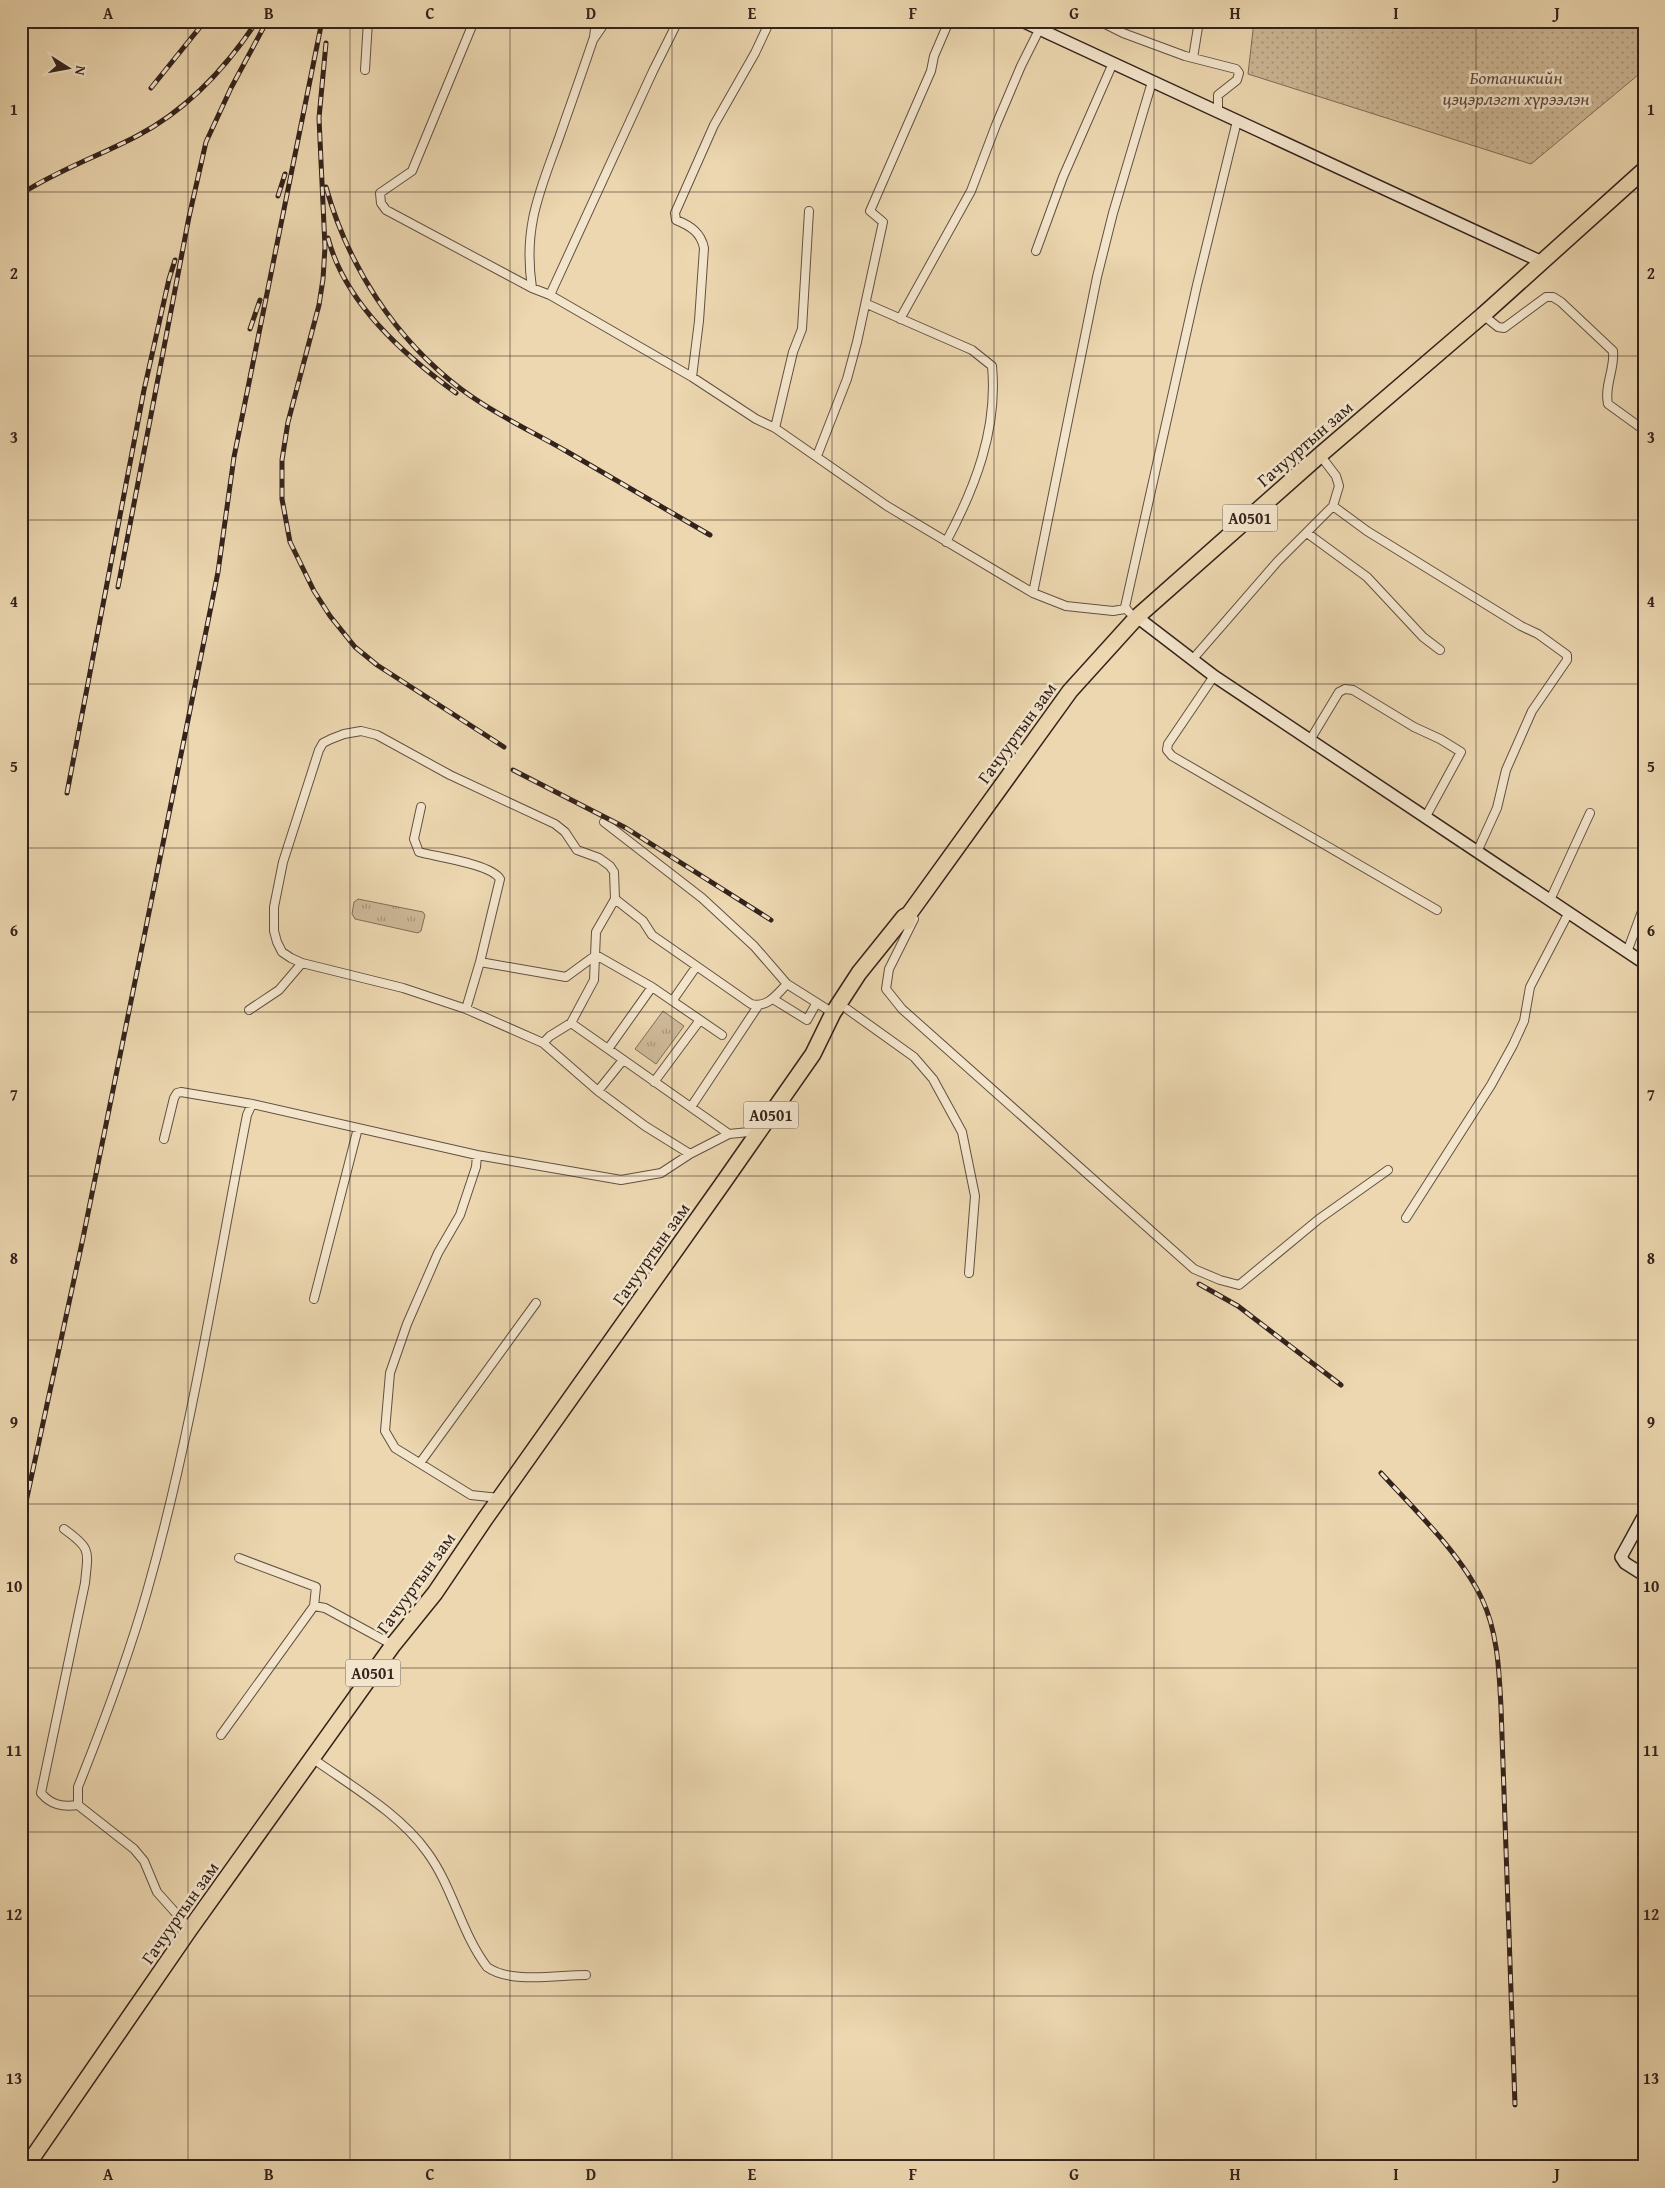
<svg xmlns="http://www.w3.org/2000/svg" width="1665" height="2188" viewBox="0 0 1665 2188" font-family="'Gentium Book Plus',serif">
  <defs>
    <pattern id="grass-tufts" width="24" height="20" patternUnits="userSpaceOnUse" patternTransform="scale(1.25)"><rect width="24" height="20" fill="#cdb897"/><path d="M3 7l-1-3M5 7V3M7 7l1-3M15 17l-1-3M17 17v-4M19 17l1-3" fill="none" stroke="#a7957a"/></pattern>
    <pattern id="garden-dots" width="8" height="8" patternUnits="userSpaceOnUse" patternTransform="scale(1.25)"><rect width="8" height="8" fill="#cdb897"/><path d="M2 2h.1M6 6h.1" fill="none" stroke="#a7957a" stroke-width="1.8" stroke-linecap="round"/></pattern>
  </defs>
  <rect width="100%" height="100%" fill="#ecd7b0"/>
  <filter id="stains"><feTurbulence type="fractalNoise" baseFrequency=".004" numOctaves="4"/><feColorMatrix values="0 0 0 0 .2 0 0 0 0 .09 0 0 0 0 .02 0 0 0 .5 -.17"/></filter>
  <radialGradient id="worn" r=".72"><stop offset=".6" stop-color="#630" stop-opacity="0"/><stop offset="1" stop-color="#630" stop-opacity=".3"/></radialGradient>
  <path fill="url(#grass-tufts)" stroke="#806e5a" d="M358 899 423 912 425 915 421 931 418 933 355 919 352 914 354 902Z
    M663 1011 684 1026 656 1064 635 1049Z"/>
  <path fill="url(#garden-dots)" stroke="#806e5a" d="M1254 21H1644V70L1531 164 1248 74Z"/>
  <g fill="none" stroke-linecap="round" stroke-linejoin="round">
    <g stroke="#625041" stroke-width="10">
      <path id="street" d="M474 21 412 171 380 193 381 203 386 210 532 288 550 295 692 377 756 419 775 428 887 506 1033 593 1066 606 1113 611 1125 609
        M1099 21 1123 33 1185 56 1236 69 1239 73 1237 80 1218 95V113
        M594 37 596 21
        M1193 58 1199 21
        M365 70 368 21
        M1036 251 1063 177 1113 63
        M532 288C523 228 539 193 559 138 570 106 582 73 593 40L606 21
        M550 295 653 71 678 21
        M867 304 972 350 992 366C998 429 975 488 946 542
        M1483 315 1498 327 1504 328 1546 297H1553L1561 302 1613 351C1615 369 1604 386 1608 404L1644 430
        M900 319 971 191 996 125 1021 66 1039 30
        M692 377 699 321 704 248C701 233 691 226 676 220L675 213 714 125 755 53 770 21
        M775 428 793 352 802 329 809 211
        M817 456 847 379 857 342 883 222 870 211 931 71 934 56 949 21
        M1333 506 1367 531 1521 626 1538 634 1567 655V660L1532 711 1506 770 1497 808 1477 852
        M1307 533 1367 577 1423 637 1440 650
        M1033 593 1097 277 1113 213 1152 82
        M1129 612 1125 607 1197 285 1237 121
        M1192 660 1278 561 1333 506 1339 486 1336 476 1320 455
        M1214 676 1168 744 1167 750 1172 756 1437 910
        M1310 740 1339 692 1345 689 1353 690 1414 727 1440 739 1461 752 1425 818
        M421 807 414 839 419 852C437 857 491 864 500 879L480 962
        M604 822 702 898 754 946 787 984
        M1550 900 1590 813
        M914 919 889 969 886 989 902 1009 1194 1269 1220 1280 1239 1285 1319 1219 1388 1170
        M1627 952 1644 906
        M773 999 807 1020 816 1004
        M673 1000 696 967
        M466 1009 480 962 566 977 596 955 652 987 722 1035
        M847 1009 914 1057 933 1079 962 1132 975 1196 969 1273
        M249 1010 279 990 302 963
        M571 1023 594 980 596 932 615 899
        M543 1043 598 1091 623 1060
        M608 1049 652 987
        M654 1082 700 1020
        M598 1091 645 1126 690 1154
        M691 1107 758 1006
        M729 1134 571 1023 550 1036 543 1043 466 1009 403 988 302 963 291 958 282 952 277 942 274 931V907L283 862 319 750 323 743 331 739 344 734 361 731 377 735 450 775 555 824 565 832 577 850 599 858 610 866 614 872 615 899 643 921 652 935 751 1004C768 1008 776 995 787 984L833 1013
        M164 1139 174 1098 177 1093 181 1092 252 1104 477 1155 621 1180 661 1173 690 1154 729 1134 759 1131
        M477 1155 476 1167 460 1215 438 1253 407 1324 390 1373 385 1431 395 1448 471 1495 499 1498
        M1406 1218 1491 1085 1513 1045 1524 1021 1530 987 1569 912
        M314 1299 358 1128
        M420 1463 536 1303
        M64 1529C92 1549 88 1551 85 1583L41 1793C51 1805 62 1807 78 1805L134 1849 144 1861 157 1892 190 1929
        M239 1558 316 1587 314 1606
        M221 1735 314 1606 325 1608 393 1645
        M312 1758C351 1786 399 1813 427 1852 453 1887 461 1933 487 1967 510 1984 558 1975 586 1975
        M78 1805V1787C104 1722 129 1656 148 1588 192 1433 216 1273 247 1115L252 1104"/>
    </g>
    <g stroke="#34231c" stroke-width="14">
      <path id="secondary" d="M1022 21 1542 262
        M1137 617 1214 676 1644 963
        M1644 1515 1621 1557 1625 1563 1644 1575"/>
    </g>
    <g stroke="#34231c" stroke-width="18">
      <path id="highway" d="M907 922 909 914 1070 691 1137 617 1320 455 1483 315 1644 170
        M26 2167 190 1929 393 1645 435 1593 485 1519 723 1183 813 1054 833 1013 859 973 904 917 909 914"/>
    </g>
    <use href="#street" stroke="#f3e5cc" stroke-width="8"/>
    <use href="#secondary" stroke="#f3e5cc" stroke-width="11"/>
    <use href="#highway" stroke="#ecd7b0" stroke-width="15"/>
    <g stroke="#34231c" stroke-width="5">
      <path id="rail" d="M326 43 319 118 325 247 323 279 319 305 288 422 282 460V499L290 542 314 591 330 616 355 647 377 665 504 747
        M151 88 205 21
        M326 187C348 266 395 339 461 389 493 413 531 431 566 451 614 479 662 507 710 535
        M21 194C58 170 99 156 137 136 187 110 226 68 257 21
        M278 196 285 174
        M328 238C345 303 403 354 456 393
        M250 329 260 300
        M118 587 189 217 206 142 231 88 267 21
        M513 770 626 828 771 920
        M67 793 144 390 169 279 175 260
        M1199 1284 1238 1306 1341 1385
        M1381 1473C1415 1510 1461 1554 1482 1599 1498 1633 1499 1671 1501 1707L1515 2105
        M21 1525 83 1238 218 572 234 457 322 21"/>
    </g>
    <use href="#rail" stroke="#f3e5cc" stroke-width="3" stroke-dasharray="9" stroke-linecap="butt"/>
  </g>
  <path fill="none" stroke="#34231c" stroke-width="1" stroke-opacity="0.55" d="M188 21V2167M350 21V2167M510 21V2167M672 21V2167M832 21V2167M994 21V2167M1154 21V2167M1316 21V2167M1476 21V2167M21 192H1644M21 356H1644M21 520H1644M21 684H1644M21 848H1644M21 1012H1644M21 1176H1644M21 1340H1644M21 1504H1644M21 1668H1644M21 1832H1644M21 1996H1644"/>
  <g text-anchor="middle" stroke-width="5" stroke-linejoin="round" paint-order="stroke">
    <g fill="#f3e5cc" stroke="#6d5d51" stroke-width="1">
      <rect x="1222.5" y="504.5" width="55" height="27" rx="4"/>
      <rect x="743.5" y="1101.5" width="55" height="27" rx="4"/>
      <rect x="345.5" y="1659.5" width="55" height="27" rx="4"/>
    </g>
    <g font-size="16" font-weight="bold" fill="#34231c">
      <text x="1250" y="524">A0501</text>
      <text x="771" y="1121">A0501</text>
      <text x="373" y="1679">A0501</text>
    </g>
    <g font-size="18" font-style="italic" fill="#5a483b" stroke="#f3e5cc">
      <text x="1516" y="84">Ботаникийн<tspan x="1516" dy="21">цэцэрлэгт хүрээлэн</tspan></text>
    </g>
    <g font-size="18" fill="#34231c" stroke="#f3e5cc">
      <text transform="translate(1305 444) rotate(-41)" y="6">Гачууртын зам</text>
      <text transform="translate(1017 733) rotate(-54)" y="6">Гачууртын зам</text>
      <text transform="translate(651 1254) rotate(-55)" y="6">Гачууртын зам</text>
      <text transform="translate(416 1583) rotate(-54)" y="6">Гачууртын зам</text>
      <text transform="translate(180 1913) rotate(-55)" y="6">Гачууртын зам</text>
    </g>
  </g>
  <rect width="1665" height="2188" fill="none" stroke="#ecd7b0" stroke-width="55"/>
  <g transform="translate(68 68) rotate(101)" stroke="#f3e5cc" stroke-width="4" paint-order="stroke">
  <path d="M0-4L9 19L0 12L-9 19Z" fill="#34231c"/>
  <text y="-8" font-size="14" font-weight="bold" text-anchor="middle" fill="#34231c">N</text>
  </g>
  <rect x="28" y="28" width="1610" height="2132" fill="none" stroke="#34231c" stroke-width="2"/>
  <g font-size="16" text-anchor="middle" font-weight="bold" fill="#34231c">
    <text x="108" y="19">A</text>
    <text x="269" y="19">B</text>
    <text x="430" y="19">C</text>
    <text x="591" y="19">D</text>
    <text x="752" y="19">E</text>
    <text x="913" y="19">F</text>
    <text x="1074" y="19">G</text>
    <text x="1235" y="19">H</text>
    <text x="1396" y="19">I</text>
    <text x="1557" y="19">J</text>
    <text x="14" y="115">1</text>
    <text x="1651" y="115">1</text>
    <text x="14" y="279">2</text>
    <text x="1651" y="279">2</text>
    <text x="14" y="443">3</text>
    <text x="1651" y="443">3</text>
    <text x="14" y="607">4</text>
    <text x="1651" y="607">4</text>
    <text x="14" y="772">5</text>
    <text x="1651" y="772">5</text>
    <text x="14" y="936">6</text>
    <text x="1651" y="936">6</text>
    <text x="14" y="1100">7</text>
    <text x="1651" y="1100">7</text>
    <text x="14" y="1264">8</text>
    <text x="1651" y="1264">8</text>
    <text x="14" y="1428">9</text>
    <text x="1651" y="1428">9</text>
    <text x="14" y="1592">10</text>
    <text x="1651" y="1592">10</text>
    <text x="14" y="1756">11</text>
    <text x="1651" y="1756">11</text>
    <text x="14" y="1920">12</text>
    <text x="1651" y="1920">12</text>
    <text x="14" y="2084">13</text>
    <text x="1651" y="2084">13</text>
    <text x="108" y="2180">A</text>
    <text x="269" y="2180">B</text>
    <text x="430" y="2180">C</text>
    <text x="591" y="2180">D</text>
    <text x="752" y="2180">E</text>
    <text x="913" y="2180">F</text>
    <text x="1074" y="2180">G</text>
    <text x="1235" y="2180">H</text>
    <text x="1396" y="2180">I</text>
    <text x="1557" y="2180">J</text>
  </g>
  <rect width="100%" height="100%" filter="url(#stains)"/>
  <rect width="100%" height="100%" fill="url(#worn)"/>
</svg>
